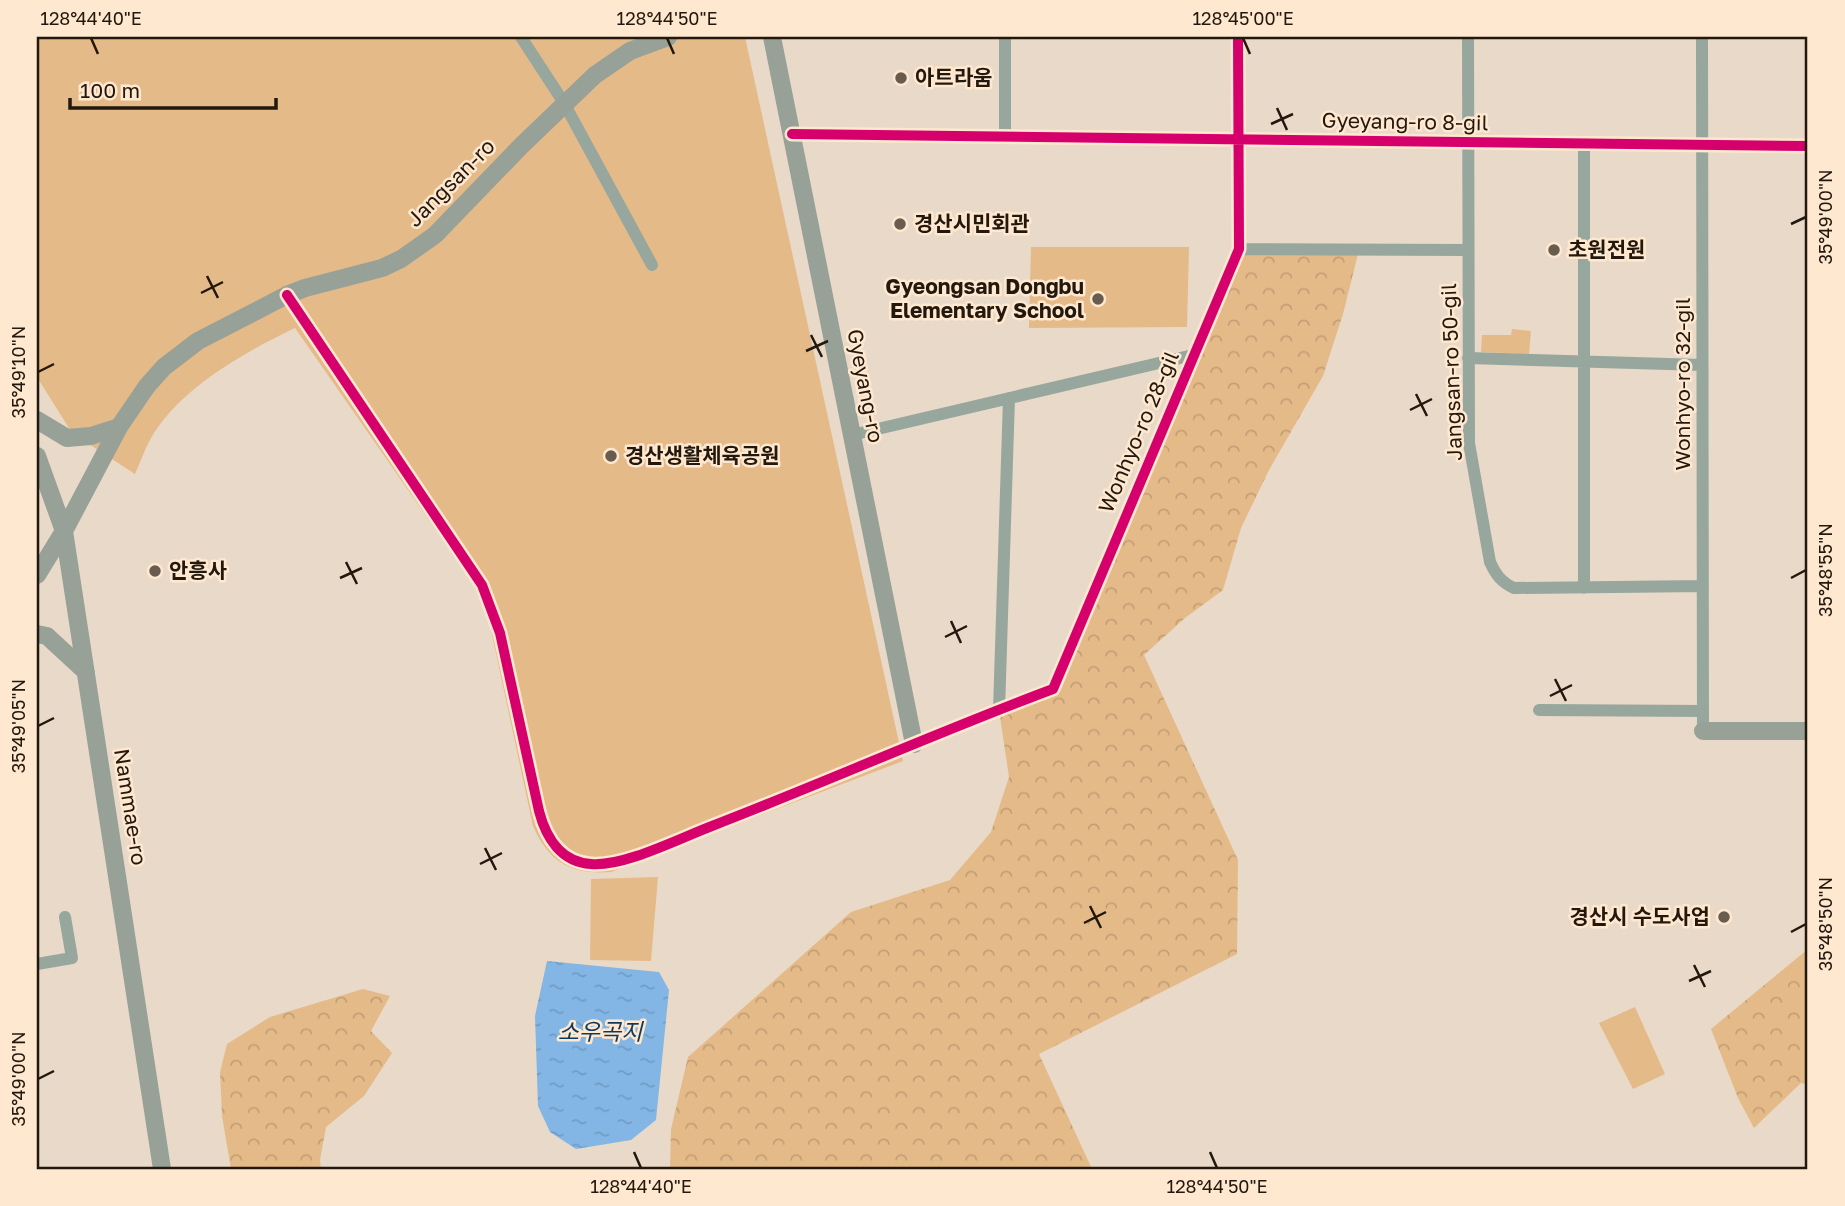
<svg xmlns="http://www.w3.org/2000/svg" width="1845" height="1206" viewBox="0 0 1845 1206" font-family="'Golos Text','Noto Sans KR',sans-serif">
  <defs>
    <pattern id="forest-crowns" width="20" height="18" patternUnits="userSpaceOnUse" patternTransform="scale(1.75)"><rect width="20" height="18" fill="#e5ba89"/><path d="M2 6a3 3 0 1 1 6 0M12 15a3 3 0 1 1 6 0" fill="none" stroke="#c49f75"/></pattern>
    <pattern id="water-ripples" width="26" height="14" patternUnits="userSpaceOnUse" patternTransform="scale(1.75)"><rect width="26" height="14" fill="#83b6e5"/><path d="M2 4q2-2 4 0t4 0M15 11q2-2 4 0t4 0" fill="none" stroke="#719cc3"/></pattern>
  </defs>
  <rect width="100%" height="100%" fill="#e9d9c8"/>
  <path fill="#e5ba89" d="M37 37H745L903 761 611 872C571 875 549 862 533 826L490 625 473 583 295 328C245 352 178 389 150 440 144 451 140 463 135 474L72 433 37 377Z
    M1031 247H1189L1187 327 1029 328Z
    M1512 329 1531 331 1529 354 1481 352 1482 335H1511Z
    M658 877 651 961 590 960 591 879Z
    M1635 1007 1665 1074 1633 1089 1599 1023Z"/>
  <path fill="url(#forest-crowns)" d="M1239 249 1359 250 1343 314 1323 376 1269 470 1241 528 1223 590 1185 618 1144 655 1238 860 1237 954 1039 1054 1092 1169H670L671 1129 688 1057 851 912 950 880 991 832 1009 777 999 710 1053 689Z
    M1808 949V1085L1801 1083 1754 1128 1738 1098 1711 1029Z
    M363 989 390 996 371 1031 392 1053 364 1096 326 1127 320 1160 321 1169H231L222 1116 220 1072 227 1044 270 1017Z"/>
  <path fill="url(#water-ripples)" d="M547 961 659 972 669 990 656 1120 631 1140 576 1149 550 1132 538 1106 535 1016Z"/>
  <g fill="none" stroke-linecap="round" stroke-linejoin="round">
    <path stroke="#97a79d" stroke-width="12" d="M521 37 564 103 652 265
      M1468 37 1469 443 1490 562C1496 575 1501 582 1514 588L1703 586
      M1702 37 1703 731
      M792 134 1808 146
      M1005 136V37
      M1584 144V588
      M1239 249 1468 250
      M287 295 482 585 500 633 539 811C546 838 561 862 591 864 624 867 680 838 712 826 826 782 938 732 1053 689L1239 249 1238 37
      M1468 358 1702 365
      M852 435 1193 355
      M999 710 1009 398
      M1539 710 1703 711
      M37 964 72 958 65 917"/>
    <path stroke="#97a198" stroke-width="18" d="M772 37 914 744
      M37 420 67 438 91 436 119 427
      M37 456 64 531 162 1169
      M37 575 64 531 119 427 147 386 164 367 198 341 287 295 305 288 382 268 401 259 435 235 521 146 595 75 630 51 668 37
      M37 634 47 636 86 672
      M1703 731H1808"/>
    <g stroke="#ffe8cf" stroke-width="15">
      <path id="cycleway" d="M792 134 1808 146
        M287 295 482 585 500 633 539 811C546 838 561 862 591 864 624 867 680 838 712 826 826 782 938 732 1053 689L1239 249 1238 37"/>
    </g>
    <use href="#cycleway" stroke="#d6006c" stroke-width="10"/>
  </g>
  <path fill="none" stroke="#22180d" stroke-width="2.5" d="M91 38 98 54M667 38 674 54M1243 38 1250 54M1277 108 1287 130M1271 124 1293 114M1791 224 1806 217M207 276 218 298M201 293 223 282M811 335 822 357M806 351 828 341M38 372 54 364M1416 394 1427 416M1410 410 1432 399M346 562 357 584M340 578 362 568M1791 578 1806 570M951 621 961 643M945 637 967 626M1555 679 1566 701M1550 696 1572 685M38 726 54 718M485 848 496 870M480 864 502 853M1090 906 1101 928M1084 923 1106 912M1791 932 1806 924M1694 965 1705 987M1689 981 1711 971M38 1079 54 1071M634 1152 641 1168M1210 1152 1217 1168"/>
  <g fill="#685c4e" stroke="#ffe8cf" stroke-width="2.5">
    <circle cx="901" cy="78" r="7"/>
    <circle cx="900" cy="224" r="7"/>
    <circle cx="1554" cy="250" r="7"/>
    <circle cx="1098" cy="299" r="7"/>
    <circle cx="611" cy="456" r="7"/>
    <circle cx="155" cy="571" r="7"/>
    <circle cx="1724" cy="917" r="7"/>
  </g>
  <g text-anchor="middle" stroke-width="5" stroke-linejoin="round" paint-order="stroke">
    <g font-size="21" font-weight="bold" fill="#22180d" stroke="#ffe8cf" text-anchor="start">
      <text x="915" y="85">아트라움</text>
      <text x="914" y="231">경산시민회관</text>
      <text x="1568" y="257">초원전원</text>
      <text x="1084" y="294" text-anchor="end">Gyeongsan Dongbu<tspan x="1084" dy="24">Elementary School</tspan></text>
      <text x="625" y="463">경산생활체육공원</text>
      <text x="169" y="578">안흥사</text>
      <text x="1710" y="924" text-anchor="end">경산시 수도사업</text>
    </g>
    <g font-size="21" fill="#22180d" stroke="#ffe8cf">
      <text transform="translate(1405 122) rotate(1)" y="7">Gyeyang-ro 8-gil</text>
      <text transform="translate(451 183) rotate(-45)" y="7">Jangsan-ro</text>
      <text transform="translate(1452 372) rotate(-92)" y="7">Jangsan-ro 50-gil</text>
      <text transform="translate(1683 384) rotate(-90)" y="7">Wonhyo-ro 32-gil</text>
      <text transform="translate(865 386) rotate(79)" y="7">Gyeyang-ro</text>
      <text transform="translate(1139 432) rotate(-67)" y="7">Wonhyo-ro 28-gil</text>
      <text transform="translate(130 807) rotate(81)" y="7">Nammae-ro</text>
    </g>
    <g font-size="23" font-style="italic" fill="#0e395e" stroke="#ffe8cf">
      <text x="600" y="1040">소우곡지</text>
    </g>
  </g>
  <rect width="1845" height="1206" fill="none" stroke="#ffe8cf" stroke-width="77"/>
  <path d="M70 98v10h206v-10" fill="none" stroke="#22180d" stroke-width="3.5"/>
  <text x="80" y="98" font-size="21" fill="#22180d" stroke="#ffe8cf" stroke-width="5" paint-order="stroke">100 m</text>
  <rect x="38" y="38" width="1768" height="1130" fill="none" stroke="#22180d" stroke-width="2.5"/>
  <g font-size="18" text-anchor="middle" fill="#22180d">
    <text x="91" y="25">128°44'40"E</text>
    <text x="667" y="25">128°44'50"E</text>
    <text x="1243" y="25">128°45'00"E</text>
    <text transform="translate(1826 217) rotate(-90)" y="6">35°49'00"N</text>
    <text transform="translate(19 372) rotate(-90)" y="6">35°49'10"N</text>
    <text transform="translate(1826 570) rotate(-90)" y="6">35°48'55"N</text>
    <text transform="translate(19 726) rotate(-90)" y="6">35°49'05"N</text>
    <text transform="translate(1826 924) rotate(-90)" y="6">35°48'50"N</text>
    <text transform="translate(19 1079) rotate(-90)" y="6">35°49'00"N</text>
    <text x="641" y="1193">128°44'40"E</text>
    <text x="1217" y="1193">128°44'50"E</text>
  </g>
</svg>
